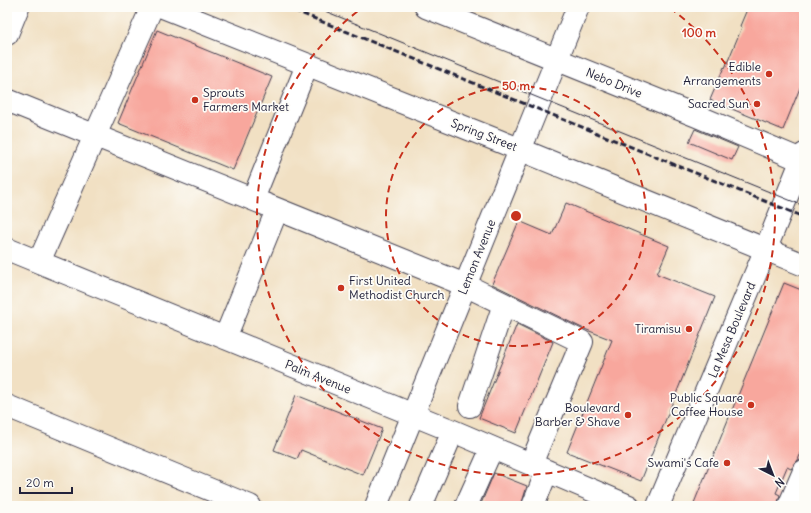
<svg xmlns="http://www.w3.org/2000/svg" width="811" height="513" viewBox="0 0 811 513" font-family="Delius,sans-serif">
  <rect width="100%" height="100%" fill="#fdfcf7"/>
  <filter id="ink" filterUnits="userSpaceOnUse"><feTurbulence type="fractalNoise" baseFrequency=".025" numOctaves="2"/><feDisplacementMap in="SourceGraphic" scale="8" xChannelSelector="R" yChannelSelector="G"/><feConvolveMatrix kernelMatrix="1 2 1 2 8 2 1 2 1" color-interpolation-filters="sRGB"/></filter>
  <filter id="wash" filterUnits="userSpaceOnUse"><feTurbulence type="fractalNoise" baseFrequency=".012" numOctaves="4" result="noise"/><feDisplacementMap in="SourceGraphic" scale="16" xChannelSelector="R" yChannelSelector="G"/><feGaussianBlur stdDeviation="0.9" result="paint"/><feColorMatrix in="noise" values="0 0 0 0 0 0 0 0 0 0 0 0 0 0 0 0 0 1.4 0 .05"/><feComposite in="paint" operator="in"/></filter>
  <g filter="url(#wash)">
    <rect width="100%" height="100%" fill="#f1e0c3"/>
    <g id="blocks">
      <path fill="#f8a79d" d="M748 7H804V78L783 130 710 100 724 67 725 68 742 27 740 26Z
        M157 30 272 77 233 170 118 123Z
        M695 129 738 147 732 160 689 142Z
        M566 203 669 246 657 274 715 297 641 481 567 452 612 340 582 328 492 284 519 221 552 235Z
        M784 283 804 291V445L798 460 791 469 787 467 776 493 780 495 777 506H701L694 503Z
        M517 324 553 342 516 433 479 418Z
        M296 395 382 429 363 475 301 450 297 459 274 450Z
        M494 473 527 486 521 506H480Z"/>
    </g>
  </g>
  <g filter="url(#ink)">
    <use href="#blocks" fill-opacity="0" stroke="#413e4f" stroke-width="1"/>
    <g fill="none" stroke-linecap="round" stroke-linejoin="round">
      <g stroke="#413e4f" stroke-width="24">
        <path id="minor" d="M426 7 697 116 801 160
          M7 34 18 7
          M7 100 465 285 582 342 531 464
          M520 150 578 7
          M253 199 307 65
          M7 249 453 431 629 506
          M39 262 152 7
          M225 338 277 210
          M7 406 250 506
          M470 406 504 304
          M421 506 453 431
          M466 506 492 448
          M533 506 547 471
          M789 506 804 471"/>
      </g>
      <g stroke="#413e4f" stroke-width="24">
        <path id="major" d="M163 7 499 141 804 265
          M376 506 520 150
          M658 506 765 251 804 154"/>
      </g>
      <use href="#minor" stroke="#fff" stroke-width="22"/>
      <use href="#major" stroke="#fff" stroke-width="22"/>
      <path stroke="#22223b" stroke-width="1" d="M315 7 804 206"/>
      <path stroke="#22223b" stroke-width="3" stroke-dasharray="6 3" stroke-linecap="butt" d="M286 7 804 217"/>
    </g>
  </g>
  <g fill="none" stroke="#c8321e" stroke-width="2" stroke-dasharray="7 5">
    <circle cx="516" cy="216" r="130"/>
    <path d="M670 8A259 259 0 1 1 362 8"/>
  </g>
  <g fill="#c8321e" stroke="#fdfcf7" stroke-width="1.5">
    <circle cx="769" cy="74" r="4"/>
    <circle cx="195" cy="100" r="4"/>
    <circle cx="757" cy="104" r="4"/>
    <circle cx="341" cy="288" r="4"/>
    <circle cx="689" cy="329" r="4"/>
    <circle cx="751" cy="405" r="4"/>
    <circle cx="628" cy="415" r="4"/>
    <circle cx="727" cy="463" r="4"/>
  </g>
  <g text-anchor="middle" stroke-width="3.5" stroke-linejoin="round" paint-order="stroke">
    <g font-size="12" fill="#22223b" stroke="#fdfcf7" text-anchor="end">
      <text x="761" y="71">Edible<tspan x="761" dy="14">Arrangements</tspan></text>
      <text x="203" y="97" text-anchor="start">Sprouts<tspan x="203" dy="14">Farmers Market</tspan></text>
      <text x="749" y="108">Sacred Sun</text>
      <text x="349" y="285" text-anchor="start">First United<tspan x="349" dy="14">Methodist Church</tspan></text>
      <text x="681" y="333">Tiramisu</text>
      <text x="743" y="402">Public Square<tspan x="743" dy="14">Coffee House</tspan></text>
      <text x="620" y="412">Boulevard<tspan x="620" dy="14">Barber &amp; Shave</tspan></text>
      <text x="719" y="467">Swami's Cafe</text>
    </g>
    <g font-size="12" fill="#22223b" stroke="#fdfcf7">
      <text transform="translate(614 83) rotate(22)" y="4">Nebo Drive</text>
      <text transform="translate(484 135) rotate(21)" y="4">Spring Street</text>
      <text transform="translate(477 257) rotate(-68)" y="4">Lemon Avenue</text>
      <text transform="translate(732 330) rotate(-67)" y="4">La Mesa Boulevard</text>
      <text transform="translate(318 377) rotate(22)" y="4">Palm Avenue</text>
    </g>
  </g>
  <circle cx="516" cy="216" r="6" fill="#c8321e" stroke="#fdfcf7" stroke-width="2"/>
  <g font-size="12" text-anchor="middle" font-weight="bold" fill="#c8321e" stroke="#fdfcf7" stroke-width="3.5" stroke-linejoin="round" paint-order="stroke">
    <text x="699" y="37">100 m</text>
    <text x="516" y="90">50 m</text>
  </g>
  <rect width="811" height="513" fill="none" stroke="#fdfcf7" stroke-width="24"/>
  <g transform="translate(773 475) rotate(138)" stroke="#fdfcf7" stroke-width="3" paint-order="stroke">
  <path d="M0-3L7 15L0 10L-7 15Z" fill="#22223b"/>
  <text y="-6" font-size="11" font-weight="bold" text-anchor="middle" fill="#22223b">N</text>
  </g>
  <path d="M20 487v6h52v-6" fill="none" stroke="#22223b" stroke-width="2"/>
  <text x="26" y="487" font-size="12" fill="#22223b" stroke="#fdfcf7" stroke-width="3" paint-order="stroke">20 m</text>
</svg>
